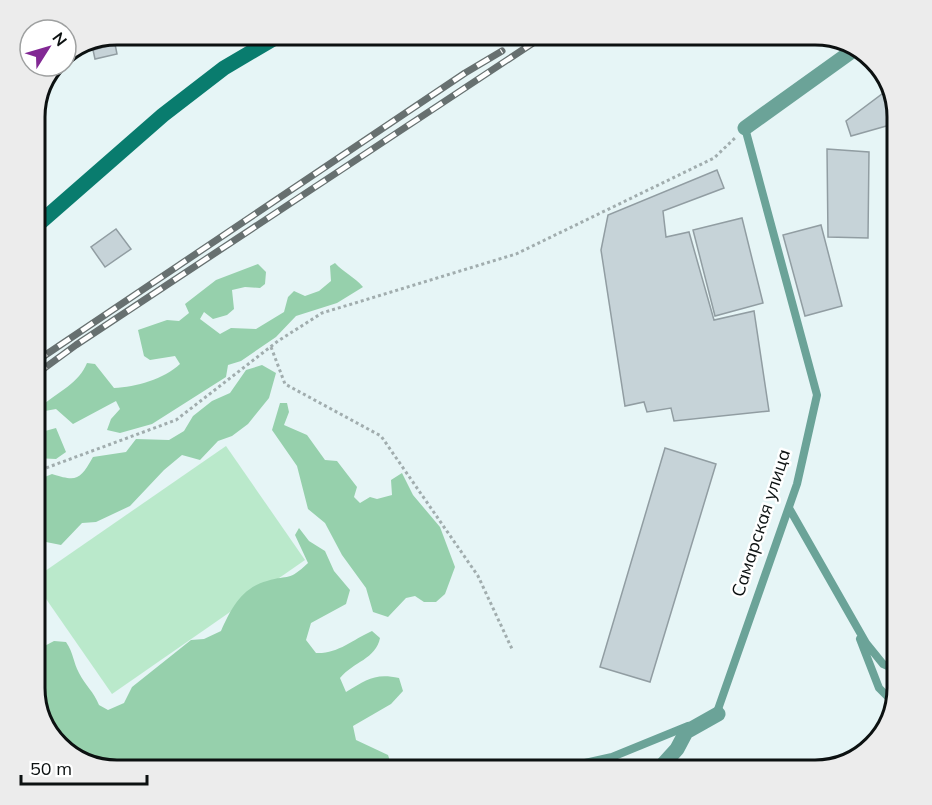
<svg xmlns="http://www.w3.org/2000/svg" width="932" height="805" viewBox="0 0 932 805" font-family="Mulish,sans-serif">
  <rect width="100%" height="100%" fill="#e6f5f6"/>
  <path fill="#bae9cb" d="M226 446 305 560 112 694 35 583V578Z"/>
  <path fill="#96d0ac" d="M335 263C344 273 355 277 363 287L337 303 296 316 276 337 241 361 228 365 226 377 152 424 120 433 107 430 111 419 120 409 116 401 73 424 56 409 45 411 43 405C58 392 79 383 87 363L95 364 114 388C136 387 164 379 180 364L175 356 150 360 144 356 138 330 167 320 179 321 189 313 185 304 216 280 258 264 266 272 265 284 260 288 245 287 232 290 234 309 227 315 213 319 204 312 200 319 220 334 231 328 256 329 284 312 288 297 294 291 305 296 319 291 331 281 330 266Z
    M262 365 276 373 269 398 248 424 232 436 218 441 200 460 182 455 164 470 130 506 96 522 82 523 61 545 41 541 39 557 35 560V481L52 474C77 482 80 480 93 457L126 452 136 439 169 440 184 431 193 416 212 401 230 393 246 370Z
    M280 403H287L289 412 284 425 307 435 325 460 337 461 357 487 354 497 360 503 370 497 377 499 392 495 391 480 402 473 413 495 440 527 455 567 445 594 436 602H424L415 596 406 598 388 617 373 612 366 588 342 555 325 523 308 509 297 466 272 430Z
    M35 423 45 431 56 428 66 452 56 459 35 458Z
    M299 528 309 541 325 551 334 571 350 590 346 604 311 623 306 640 316 653C338 654 352 640 372 631L380 638C376 659 353 662 340 678L346 692C367 680 374 673 399 678L403 691 391 704 353 726 356 740 388 755 393 770H116L85 758 59 731 35 691V651L54 641 66 642C74 654 73 662 79 673 85 685 94 692 99 705L108 710 124 703 132 687 191 640 204 639 221 631C231 609 241 588 267 581 290 574 288 582 308 563L295 535Z"/>
  <path fill="#c6d3d8" stroke="#919da2" stroke-width="1.5" d="M115 44 117 54 95 59 93 50Z
    M886 91 897 123 851 136 846 121Z
    M827 149 869 152 868 238 828 237Z
    M717 170 724 188 663 211 666 237 689 232 714 320 754 311 769 411 674 421 671 408 647 412 644 402 625 406 601 250 608 215Z
    M742 218 763 303 715 316 693 230Z
    M821 225 842 306 805 316 783 235Z
    M116 229 131 249 105 267 91 247Z
    M665 448 716 464 650 682 600 667Z"/>
  <g fill="none" stroke-linecap="round" stroke-linejoin="round">
    <path stroke="#a1adae" stroke-width="3" stroke-dasharray="3 3" stroke-linecap="butt" d="M271 347 285 384 381 436 478 576 512 649
      M35 472 176 420 278 341 322 313 516 254 714 158 735 138"/>
    <path stroke="#6ba398" stroke-width="8" d="M789 508 866 643 883 664 897 670
      M860 639 879 688 887 696 897 695
      M716 715 797 484 817 395 745 128
      M553 770 612 757 688 726"/>
    <path stroke="#6ba398" stroke-width="15" d="M745 128 855 49
      M658 770 677 749 686 732 718 714"/>
    <path stroke="#097c6e" stroke-width="15" d="M35 227 163 115 224 68 280 35"/>
    <g stroke="#677070" stroke-width="7">
      <path id="rail" d="M35 362 465 73 502 51
        M35 375 76 345 545 35"/>
    </g>
    <use href="#rail" stroke="#fff" stroke-width="4.5" stroke-dasharray="14" stroke-linecap="butt"/>
  </g>
  <g text-anchor="middle" stroke-width="5" stroke-linejoin="round" paint-order="stroke">
    <g font-size="18" fill="#0c1111" stroke="#fff">
      <text transform="translate(761 523) rotate(-72)" y="6">Самарская улица</text>
    </g>
  </g>
  <path d="M0 0H932V805H0ZM117 45H815A72 72 0 0 1 887 117V688A72 72 0 0 1 815 760H117A72 72 0 0 1 45 688V117A72 72 0 0 1 117 45Z" fill="#ececec" fill-rule="evenodd"/>
  <path fill="none" stroke="#0c1111" stroke-width="3" d="M117 45H815A72 72 0 0 1 887 117V688A72 72 0 0 1 815 760H117A72 72 0 0 1 45 688V117A72 72 0 0 1 117 45Z"/>
  <g transform="translate(48 48) rotate(53)"><circle r="28" fill="#ffffff" stroke="#9ea0a0" stroke-width="1.5"/>
  <path d="M0-4.5L10 22L0 15L-10 22Z" fill="#822894"/>
  <text y="-9" font-size="16" font-weight="bold" text-anchor="middle" fill="#0c1111">N</text>
  </g>
  <path d="M21 775v9h126v-9" fill="none" stroke="#0c1111" stroke-width="3"/>
  <text x="30" y="775" font-size="18" fill="#0c1111" stroke="#ffffff" stroke-width="4.5" paint-order="stroke">50 m</text>
</svg>
